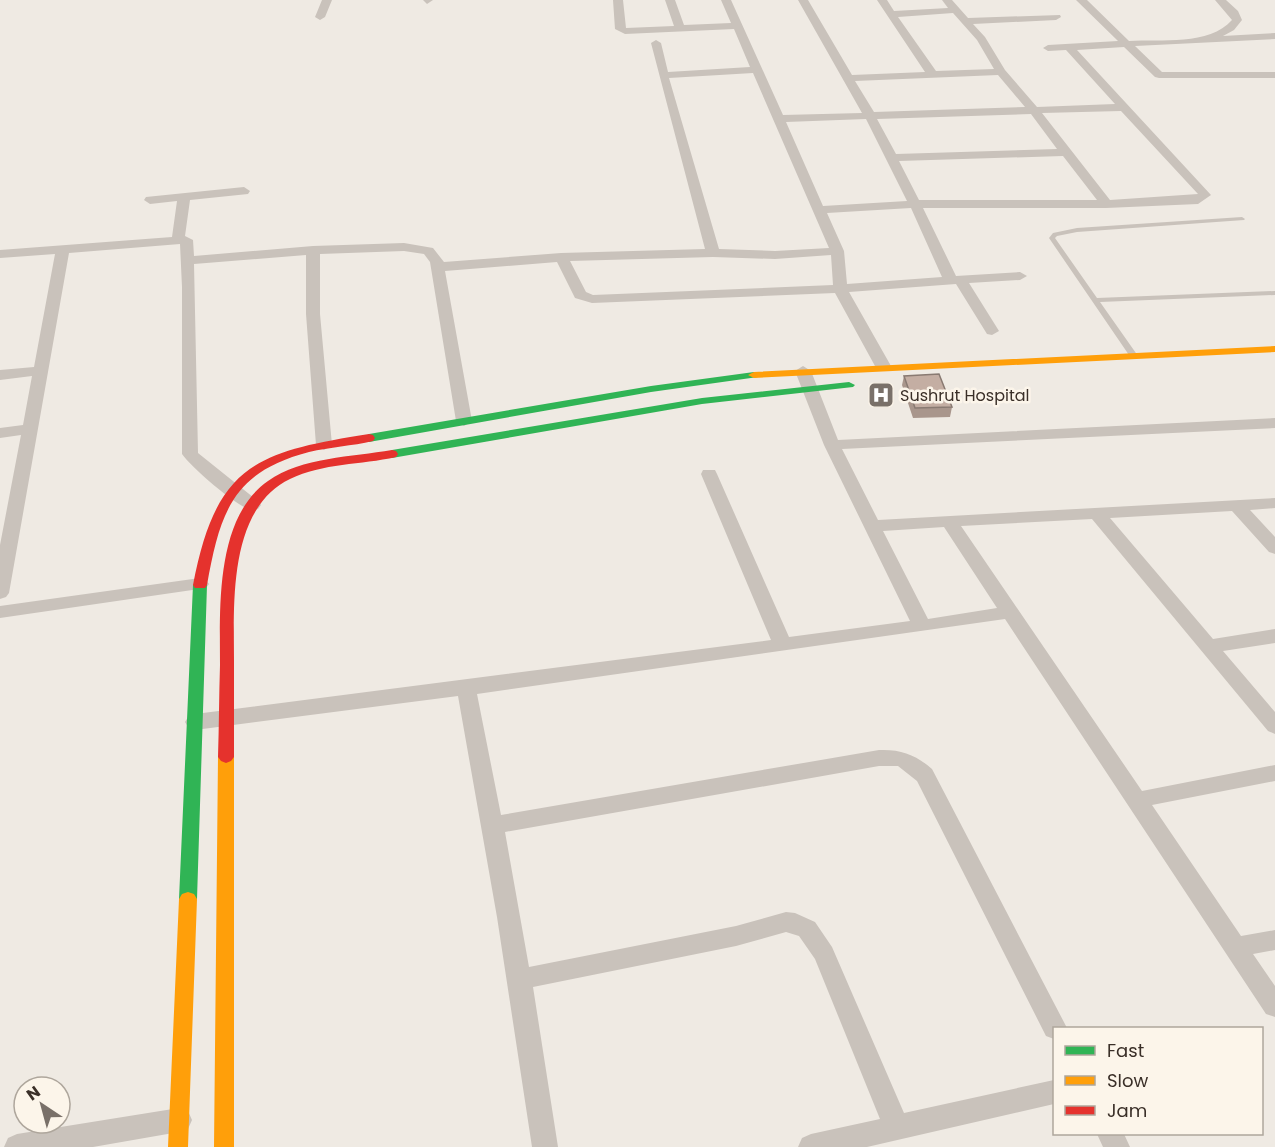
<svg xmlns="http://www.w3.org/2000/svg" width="1275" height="1147" viewBox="0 0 1275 1147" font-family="Poppins,sans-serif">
  <rect width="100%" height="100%" fill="#efeae3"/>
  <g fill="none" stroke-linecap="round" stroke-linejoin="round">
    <path fill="#c9c2bb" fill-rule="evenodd" d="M1242 217 1245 219 1244 220 1077 232 1057 236 1055 238 1097 298 1275 291V295L1100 302 1138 356 1134 358H1131L1049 238 1053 233 1077 228Z"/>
    <path fill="#c9c2bb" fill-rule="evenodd" d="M322 0H332L325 17 320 20 315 17Z
      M423 0H433L427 4Z
      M613 0H623L626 28 674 26 665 0H675L684 25 731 23 721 0H731L783 115 862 113 798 0H808L852 75 925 72 877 0H887L894 11 948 8 942 0H952L968 18 1060 15 1061 17 1056 20 973 24 985 37 1005 70 1037 107 1115 104 1066 50 1048 51 1043 48 1048 45 1118 41 1076 0H1087L1129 41C1161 39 1209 46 1232 20L1215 0H1226L1238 11 1242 20 1234 30 1223 36 1275 33V39L1135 46 1162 72H1275V78H1159L1155 77 1124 47 1077 50 1211 195 1198 204 1106 208H923L956 276 1020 272 1027 276 1020 280 969 283 999 331 992 335 987 334 956 284 849 292 891 366 883 371 875 366 835 293 592 303 575 298 557 262 445 271 472 421 464 426 456 421 430 262 424 254 404 251 320 254V314L332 445 324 450 316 445 306 314V255L194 264 198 453 258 501 261 505 258 509C254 510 253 511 249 509 236 506 190 466 182 454V287L180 244 69 253 9 593 6 597 0 599V545L21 435 0 438V428L23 425 32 376 0 380V370L34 367 55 254 0 258V250L172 237 177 201 150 204 144 200 146 197 244 187 250 191 248 194 190 200 185 236 193 240 194 256 313 246 404 243 433 248 444 262 561 253 705 249 651 43 656 40 661 43 668 72 750 67 734 29 625 34 615 29ZM953 13 977 40 994 69 936 71 898 17ZM753 73 829 248 775 251 719 249 669 78ZM998 75 1025 107 874 112 855 81ZM1121 111 1198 194 1110 200 1042 113ZM1031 114 1057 149 896 154 877 119ZM866 119 907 201 823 206 786 122ZM1063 156 1097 200H919L899 161ZM911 208 942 277 847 284 844 251 827 213ZM831 255 833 285 593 295 586 292 570 261 713 257 775 259Z
      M803 366 811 371 838 440 1275 418V428L842 449 878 520 1275 498V508L1250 510 1275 537V554L1269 552 1232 511 1110 518 1213 639 1275 629V643L1223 651 1275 712V734L1268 731 1092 519 961 526 1142 791 1275 765V781L1152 805 1241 936 1275 930V950L1253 954 1275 986V1017L1266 1014 1005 619 477 694 501 815 879 750C901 749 916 755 932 769L1067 1028H1054V1039L1046 1036 917 781 898 766H879L505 832 529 967 736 926 786 912 795 913 815 922 832 947 904 1113 1054 1080V1104L867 1147H798L802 1138 811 1134 880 1119 815 959 799 936 786 932 736 946 533 987 558 1147H532L497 917 458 696 195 730 188 727 185 722 188 717 195 714 771 640 701 474 703 470H715L717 474 789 637 910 621 824 445 795 371ZM944 527 997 608 928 619 883 531Z
      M200 578 206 580 209 584 206 588 0 618V606Z
      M179 1108 188 1111 192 1120 188 1129 179 1132 93 1147H4L8 1138 17 1134Z
      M1097 1134H1124L1130 1147H1103Z"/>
    <path fill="#30b455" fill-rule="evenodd" d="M754 372 758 373V377L651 392 369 442 363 438 369 434 651 386Z
      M849 382 855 385 853 387 702 404 392 458 386 454 392 450 702 398Z
      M200 580 207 585 197 899 194 904 188 906 182 904 179 899 193 585Z"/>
    <path fill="#ff9f0a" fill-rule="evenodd" d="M1275 346V352L754 378 748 375 754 372Z
      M226 751 231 753 234 757V1147H214L218 757 221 753Z
      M188 892 194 894 197 899 188 1147H168L179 899 182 894Z"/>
    <path fill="#e5322d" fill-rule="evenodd" d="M369 434 373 435 375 438 373 441C352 446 330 447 309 452 232 472 220 513 207 585L205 588H195L193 585C216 465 255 452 369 434Z
      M392 450 396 451 398 454 396 457C361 465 323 463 290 479 228 509 234 603 234 661 234 693 234 725 234 757L231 761 226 763 221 761 218 757C219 726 219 696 220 665 220 608 215 518 268 481 302 457 352 457 392 450Z"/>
  </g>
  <path fill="#a9968c" d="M904 376 952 407 950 417 913 418 902 385Z"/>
  <path fill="#c4aea3" stroke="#897a72" stroke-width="1.5" d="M939 374 952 407 915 408 904 376Z"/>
  <defs>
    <g id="hospital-square" transform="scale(1.35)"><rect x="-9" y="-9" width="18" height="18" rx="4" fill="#797069" stroke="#fcf5ea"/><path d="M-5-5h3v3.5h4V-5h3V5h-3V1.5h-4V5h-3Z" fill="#fff"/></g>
  </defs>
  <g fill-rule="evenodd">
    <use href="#hospital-square" x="881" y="395"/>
  </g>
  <g text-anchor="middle" stroke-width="5" stroke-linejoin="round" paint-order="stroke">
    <g font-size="16" fill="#3a2f28" stroke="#fcf5ea" text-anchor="start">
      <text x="900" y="401">Sushrut Hospital</text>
    </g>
  </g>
  <rect x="1053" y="1027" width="210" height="108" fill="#fcf5ea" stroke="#aea69c" stroke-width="1.5"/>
  <rect x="1065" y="1046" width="30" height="9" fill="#30b455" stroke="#aea69c" stroke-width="1.5"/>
  <text x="1107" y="1057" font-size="18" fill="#3a2f28">Fast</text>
  <rect x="1065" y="1076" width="30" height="9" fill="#ff9f0a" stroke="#aea69c" stroke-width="1.5"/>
  <text x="1107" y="1087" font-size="18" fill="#3a2f28">Slow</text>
  <rect x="1065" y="1106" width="30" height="9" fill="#e5322d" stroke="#aea69c" stroke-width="1.5"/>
  <text x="1107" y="1117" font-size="18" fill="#3a2f28">Jam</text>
  <g transform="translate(42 1105) rotate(324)"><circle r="28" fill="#fcf5ea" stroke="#aea69c" stroke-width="1.5"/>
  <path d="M0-4.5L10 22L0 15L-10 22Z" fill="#797069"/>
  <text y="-9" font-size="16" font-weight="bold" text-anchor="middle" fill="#3a2f28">N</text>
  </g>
</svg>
